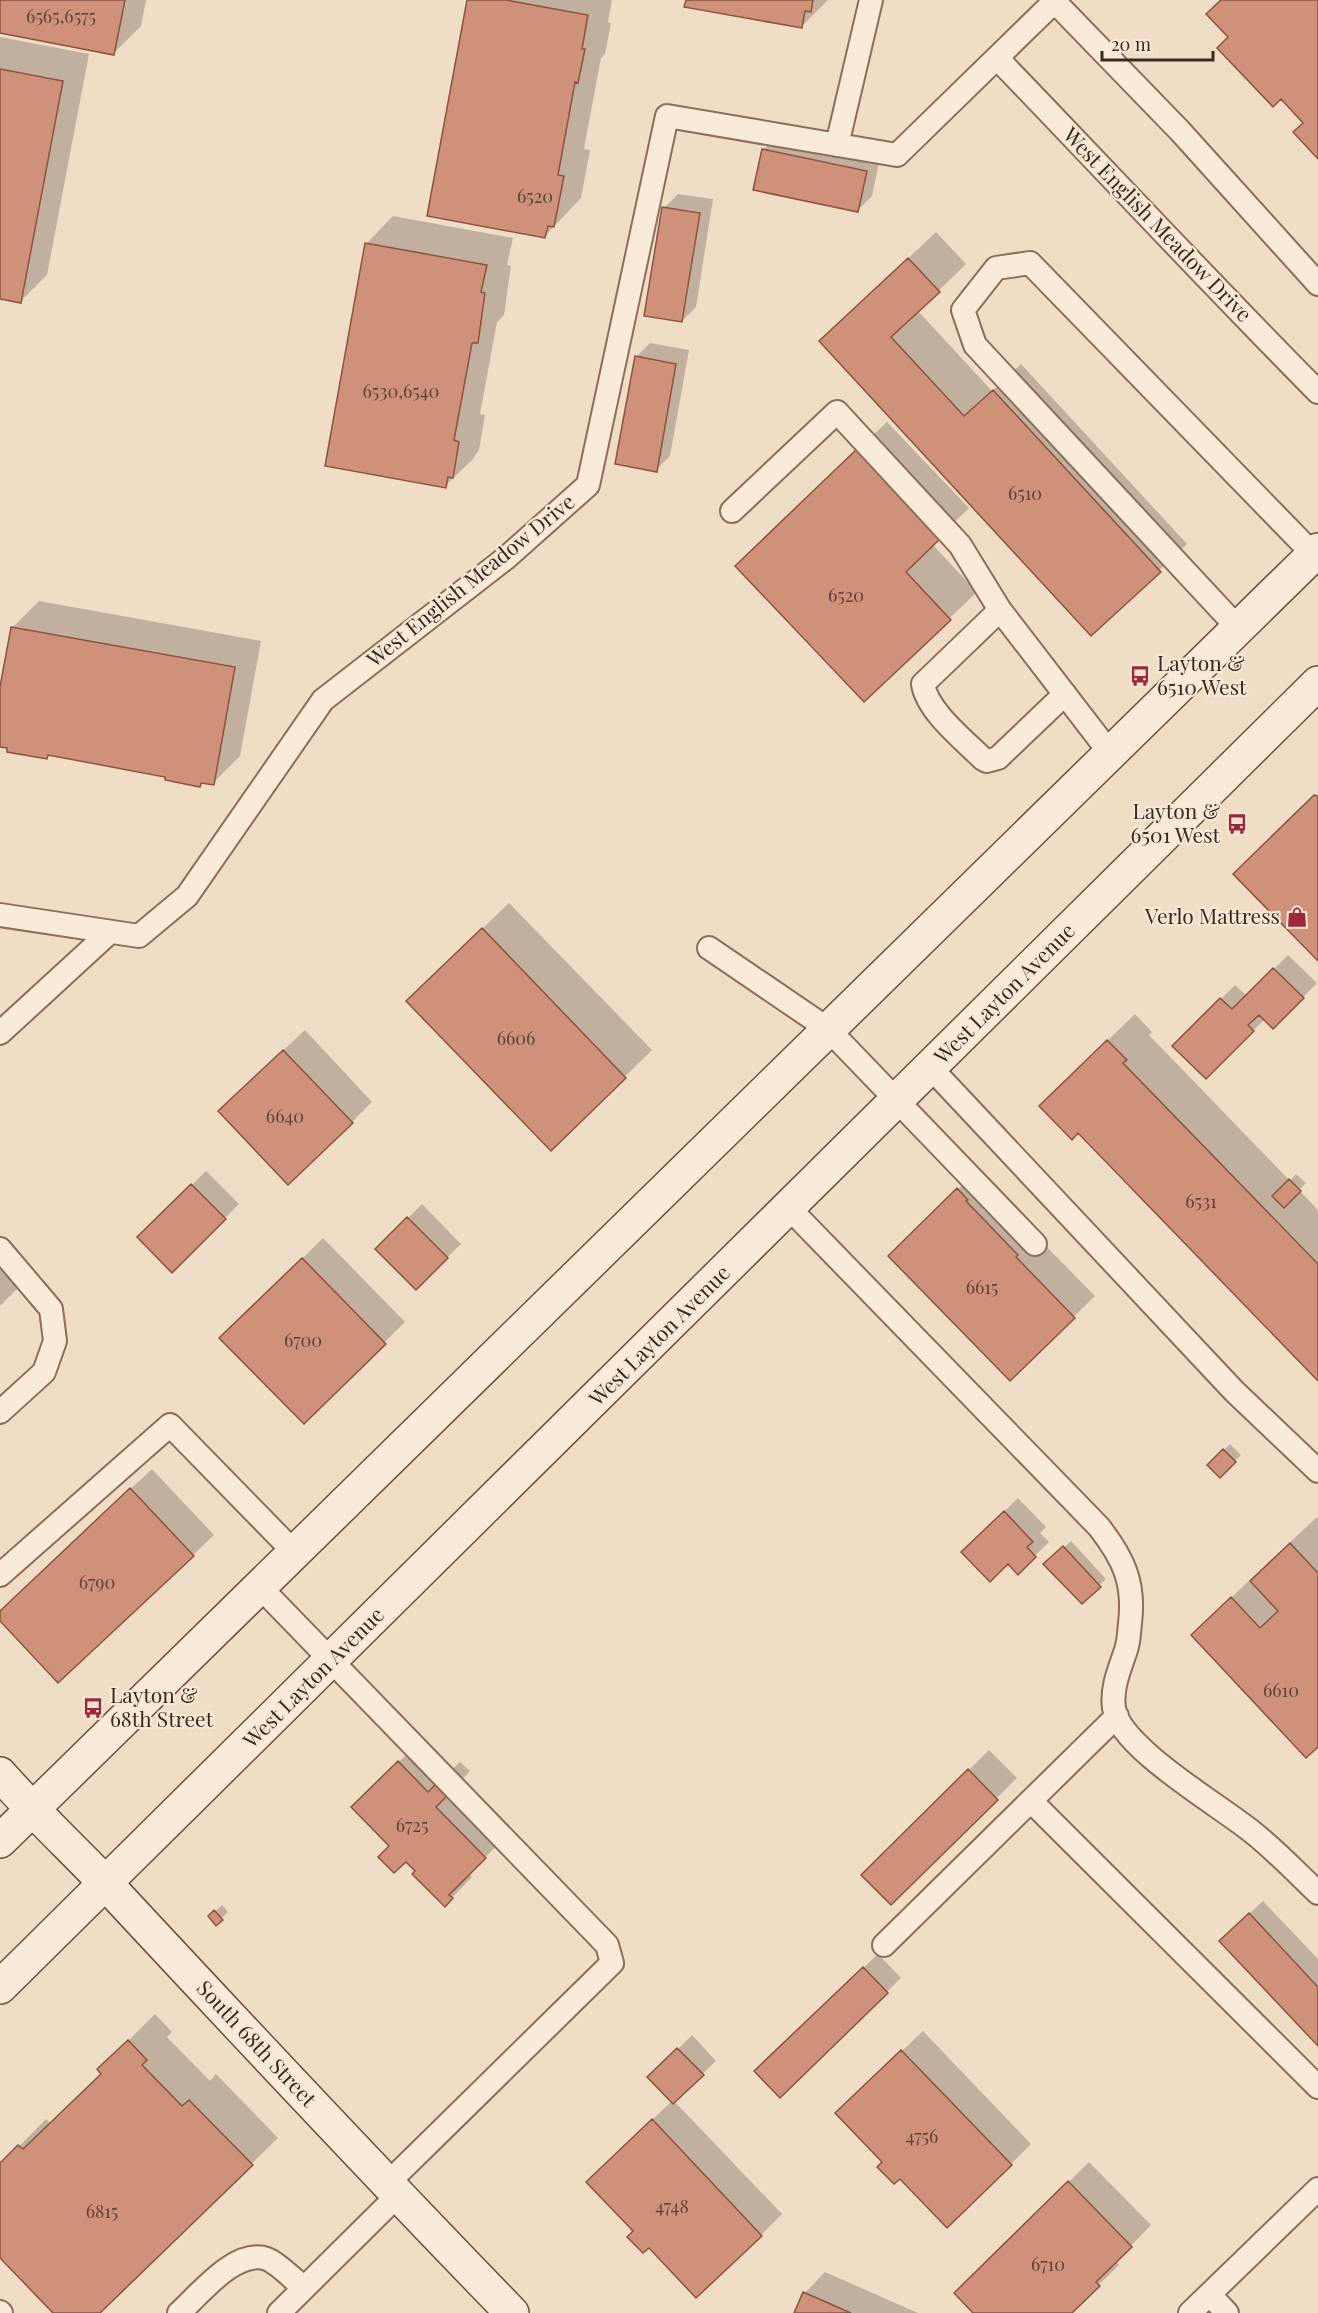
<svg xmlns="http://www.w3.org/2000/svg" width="1318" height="2313" viewBox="0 0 1318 2313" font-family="'Playfair Display',serif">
  <rect width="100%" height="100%" fill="#f0ddc5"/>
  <path fill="#0003" d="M1 0H146L141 26 114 53 0 32Z
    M469 0H612L608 22 611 23 605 54 601 58 584 149 590 150 581 198 545 236Z
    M687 0H828L801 27Z
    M0 37 89 54 47 275 20 302 0 298Z
    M777 136 880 158 872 196 858 210 763 150Z
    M678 194 713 199 696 307 682 321 664 208Z
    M393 216 513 238 507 265 511 266 504 315 497 322 480 414 485 415 479 450 472 460 445 486 367 243Z
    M936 232 966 264 918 311 992 391 1021 364 1187 544 1091 634 821 341Z
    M650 343 689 350 670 456 656 470 636 357Z
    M887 422 969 508 932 544 977 592 864 700 763 539Z
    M39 601 261 641 240 756 213 783 204 782 200 786 166 775 49 754 46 757 0 745V695L12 628Z
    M509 903 652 1050 551 1149 435 974Z
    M1288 955 1317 983 1273 1027 1265 1019 1206 1077 1174 1046 1235 985 1247 996Z
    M1135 1014 1152 1032 1149 1035 1290 1181 1296 1174 1306 1183 1299 1190 1318 1210V1379L1068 1079Z
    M305 1030 372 1102 352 1122 241 1090Z
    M979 1169 1036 1236 1095 1296 1010 1379 890 1256Z
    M206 1171 239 1204 172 1271 139 1237Z
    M422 1204 461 1244 416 1288 377 1249Z
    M323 1238 405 1322 304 1422 222 1338Z
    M0 1269 18 1288 0 1306Z
    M1230 1444 1241 1455 1220 1476 1209 1465Z
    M152 1469 214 1535 193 1555 0 1619V1612L17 1595Z
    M1018 1498 1046 1527 1040 1533 1049 1542 1018 1572 1008 1562 963 1552Z
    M1317 1517 1318 1518V1744L1220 1608Z
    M1071 1541 1106 1579 1082 1602 1046 1564Z
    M419 1742 449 1772 460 1762 470 1771 456 1786 506 1837 469 1873 472 1877 445 1905 417 1871 353 1807Z
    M989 1750 1017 1778 891 1903 863 1875Z
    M1263 1901 1318 1959V2044L1235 1927Z
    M222 1905 228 1912 216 1924 210 1916Z
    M878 1954 901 1978 780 2096 770 2057Z
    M155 2014 172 2032 167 2037 210 2081 216 2074 278 2138 98 2313H56L0 2256V2166L46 2119 51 2124 103 2073 126 2043Z
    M923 2031 1031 2144 1011 2164 900 2177 884 2162 858 2093Z
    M692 2035 716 2061 674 2101 782 2214 761 2235 635 2231 609 2161 672 2101 650 2077Z
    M1089 2162 1151 2225 1116 2261 1119 2265 1070 2313H976L956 2293Z
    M825 2272 918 2313H796L805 2293Z"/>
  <path fill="#cf917a" stroke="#8c533f" stroke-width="1.5" d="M0 0H125L114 55 0 33Z
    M467 0H506L588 15 582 49H585L578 83 575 82 558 175 564 176 554 227 548 226 545 238 427 216Z
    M686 0H813L811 12 805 11 802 28 684 7Z
    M1221 0H1318V159L1293 132 1303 123 1281 99 1273 107 1217 48 1228 37 1206 14Z
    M0 69 63 81 21 303 0 299Z
    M762 149 867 171 858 212 753 190Z
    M662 207 700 213 682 322 644 316Z
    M365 243 487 265 481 292 485 293 478 343H472L454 440 459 442 453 478 448 477 446 488 325 466Z
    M908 258 940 292 891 337 964 416 993 390 1161 572 1091 636 819 341Z
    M635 356 676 364 657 472 615 464Z
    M859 447 943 536 906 572 951 620 864 702 735 566Z
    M11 627 235 667 214 785 201 783 200 787 165 780V777L48 755 47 759 7 752V748L0 747V687Z
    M1314 795 1318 796V961L1233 874Z
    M482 928 626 1078 551 1151 406 1001Z
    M1273 968 1304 998 1273 1029 1259 1015 1248 1025 1254 1031 1206 1079 1172 1046 1220 998 1232 1009Z
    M1107 1040 1127 1060 1123 1063 1318 1264V1381L1078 1133 1072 1140 1039 1106Z
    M283 1050 353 1123 288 1185 218 1111Z
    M1289 1179 1301 1191 1284 1208 1272 1196Z
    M191 1184 226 1219 172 1273 137 1237Z
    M957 1188 968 1200 966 1201 1018 1255 1016 1257 1075 1318 1010 1381 888 1256Z
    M407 1217 448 1258 416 1290 375 1249Z
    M302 1258 386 1344 304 1424 219 1338Z
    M1223 1449 1236 1462 1220 1478 1207 1465Z
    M130 1488 194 1556 58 1683 0 1621V1611Z
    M1004 1511 1033 1542 1027 1547 1036 1557 1018 1575 1008 1564 990 1582 961 1552Z
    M1290 1543 1318 1573V1747L1306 1758 1191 1635 1231 1597 1260 1628 1278 1611 1250 1581Z
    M1063 1546 1101 1587 1082 1604 1043 1564Z
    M398 1761 428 1792 439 1781 450 1793 436 1807 486 1858 449 1895 453 1898 445 1907 412 1874 415 1871 406 1862 394 1873 378 1857 389 1846 351 1807Z
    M968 1769 998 1800 891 1905 861 1875Z
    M214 1910 223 1920 216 1926 208 1916Z
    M1249 1913 1318 1987V2046L1219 1941Z
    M863 1967 888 1993 780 2098 754 2071Z
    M128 2040 147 2060 142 2065 182 2106 189 2100 253 2165 100 2313H53L0 2258V2163L18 2145 23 2149 101 2074 97 2069Z
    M677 2048 704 2075 673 2104 647 2077Z
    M901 2050 1012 2165 947 2228 900 2179 894 2184 877 2167 882 2162 835 2113Z
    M652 2119 762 2236 696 2298 649 2248 643 2253 627 2237 633 2231 586 2182Z
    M1068 2181 1132 2247 1096 2282 1100 2286 1072 2313H973L954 2293Z
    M803 2292 851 2313H794Z"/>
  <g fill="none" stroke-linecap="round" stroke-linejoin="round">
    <g stroke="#8c6e5a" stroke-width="26">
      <path id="lane" d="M1054 1 1180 131 1318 284
        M997 58C1104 169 1209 282 1318 392
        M837 145 871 0
        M732 511 837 412 960 545 1000 610 1110 753
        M1000 610 923 684C927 711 964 740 983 759L987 761 998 758 1065 694
        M1238 628 975 345 963 310 996 268 1030 263 1313 554
        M0 915 139 936 187 896 323 700 506 558 588 485 667 116 897 155 1056 0
        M709 948 828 1029 1035 1244
        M0 1033 110 932
        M930 1067 1234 1391 1318 1471
        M789 1208 1099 1527C1123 1558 1135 1582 1130 1623 1129 1632 1129 1641 1126 1650 1120 1668 1111 1688 1114 1708 1119 1747 1219 1805 1251 1831 1274 1849 1296 1872 1318 1893
        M0 1249 51 1309 55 1341 44 1372 0 1412
        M0 1575 170 1425 294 1552
        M259 1586 607 1945 612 1963 387 2184
        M1031 1801 1318 2087
        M884 1945 1117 1716
        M1210 2295 1227 2313
        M0 2312 1 2313
        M179 2313C200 2294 236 2248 267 2259 278 2263 295 2281 304 2288
        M279 2313 398 2195
        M1190 2313 1318 2189"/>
    </g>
    <g stroke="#6e4f3d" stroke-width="36">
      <path id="secondary" d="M0 1774C35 1814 74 1850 110 1888 243 2031 376 2173 512 2313
        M0 1841 1318 550
        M0 1987 1318 683"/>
    </g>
    <use href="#lane" stroke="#faebd9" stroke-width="22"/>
    <use href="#secondary" stroke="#faebd9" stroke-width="33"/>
  </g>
  <defs>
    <g id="bus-bare" transform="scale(1.62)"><path d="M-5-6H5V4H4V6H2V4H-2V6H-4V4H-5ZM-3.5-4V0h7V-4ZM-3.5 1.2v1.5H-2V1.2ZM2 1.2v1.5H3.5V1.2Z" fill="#9d283a" stroke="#f7e8d5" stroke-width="2.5" paint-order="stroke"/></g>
    <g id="shop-bare" transform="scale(1.62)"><path d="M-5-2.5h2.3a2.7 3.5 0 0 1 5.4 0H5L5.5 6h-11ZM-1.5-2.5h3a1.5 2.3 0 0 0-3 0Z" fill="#9d283a" stroke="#f7e8d5" stroke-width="2.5" paint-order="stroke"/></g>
  </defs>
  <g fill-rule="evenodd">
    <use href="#bus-bare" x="1140" y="676"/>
    <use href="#bus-bare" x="1237" y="824"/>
    <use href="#shop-bare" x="1297" y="917"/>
    <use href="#bus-bare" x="93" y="1708"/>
  </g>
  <g text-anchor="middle" stroke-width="4.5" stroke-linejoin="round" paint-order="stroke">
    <g font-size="18" fill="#604236">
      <text x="61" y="23">6565,6575</text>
      <text x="535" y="203">6520</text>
      <text x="401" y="398">6530,6540</text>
      <text x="1025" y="500">6510</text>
      <text x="846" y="602">6520</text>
      <text x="516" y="1045">6606</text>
      <text x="285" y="1123">6640</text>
      <text x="1201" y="1208">6531</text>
      <text x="982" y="1294">6615</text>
      <text x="303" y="1347">6700</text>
      <text x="97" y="1589">6790</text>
      <text x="1281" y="1697">6610</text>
      <text x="412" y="1832">6725</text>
      <text x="922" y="2143">4756</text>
      <text x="672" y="2213">4748</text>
      <text x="102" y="2218">6815</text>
      <text x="1048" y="2271">6710</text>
    </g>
    <g font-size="21" fill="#3b281f" stroke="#f7e8d5">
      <text transform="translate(1157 225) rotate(46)" y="7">West English Meadow Drive</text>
      <text transform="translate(471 581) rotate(-39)" y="7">West English Meadow Drive</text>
      <text transform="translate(1005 994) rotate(-45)" y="7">West Layton Avenue</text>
      <text transform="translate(660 1336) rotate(-45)" y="7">West Layton Avenue</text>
      <text transform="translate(314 1678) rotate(-45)" y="7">West Layton Avenue</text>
      <text transform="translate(256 2044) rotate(47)" y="7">South 68th Street</text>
    </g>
    <g font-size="21" fill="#3b281f" stroke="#f7e8d5" text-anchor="start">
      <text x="1157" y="671">Layton &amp;<tspan x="1157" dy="24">6510 West</tspan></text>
      <text x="1220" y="819" text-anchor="end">Layton &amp;<tspan x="1220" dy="24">6501 West</tspan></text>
      <text x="1280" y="924" text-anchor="end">Verlo Mattress</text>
      <text x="110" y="1703">Layton &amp;<tspan x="110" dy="24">68th Street</tspan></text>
    </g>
  </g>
  <path d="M1102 51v9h111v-9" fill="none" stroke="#3b281f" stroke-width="3"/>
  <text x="1111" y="51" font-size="18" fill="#3b281f" stroke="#f7e8d5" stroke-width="4.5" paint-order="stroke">20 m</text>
</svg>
